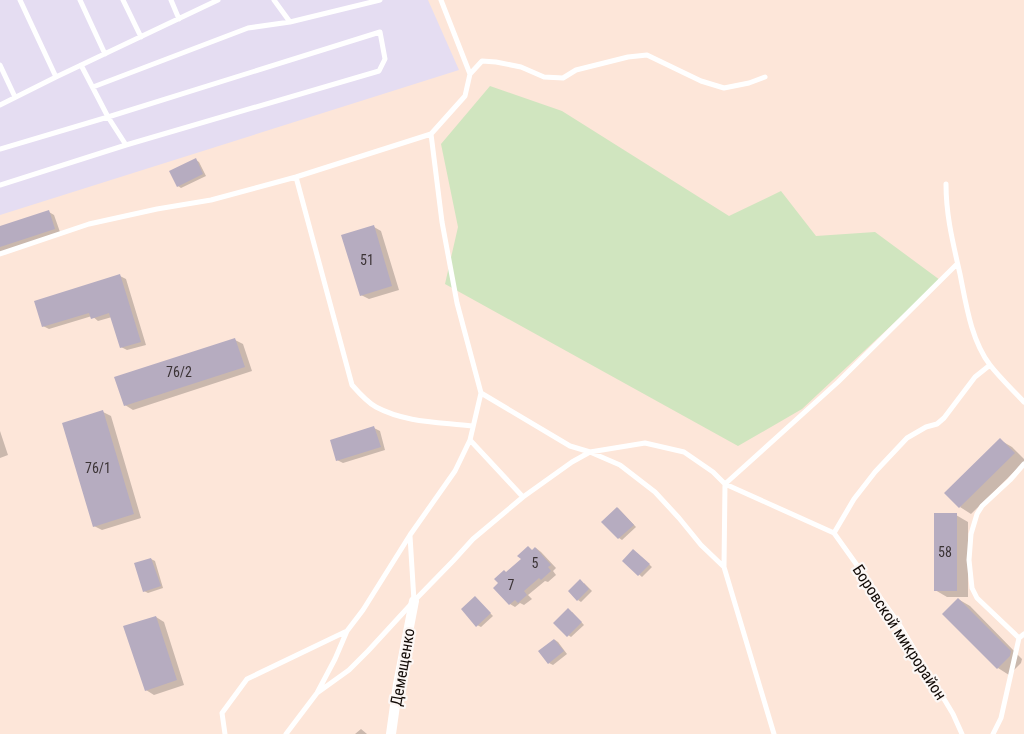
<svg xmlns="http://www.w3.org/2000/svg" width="1024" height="734" viewBox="0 0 1024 734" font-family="'Roboto Condensed',sans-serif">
  <rect width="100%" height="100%" fill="#fde6d9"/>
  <path fill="#e5ddf2" d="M0 0H428L459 70 0 215Z"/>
  <path fill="#d0e5bf" d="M490 86 562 111 729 216 781 191 816 236 875 232 940 280 802 409 738 446 445 284 458 227 441 144Z"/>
  <path fill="#0003" d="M196 160 199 162 206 176 181 188 178 186Z
    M49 212 54 215 60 232 0 252V228Z
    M374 227 381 231 399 290 369 299 361 295Z
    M120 276 126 279 146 345 127 350 121 347 112 317 98 321 92 316 49 329 43 326Z
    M235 340 243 344 252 371 133 410 125 405Z
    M103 412 111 416 141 518 102 530 94 526Z
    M374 428 380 431 385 450 343 463 337 460Z
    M0 431 8 455 0 458Z
    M1000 440 1012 447 1024 459V462L971 514 960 507Z
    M618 508 636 527 622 540 619 538Z
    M956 515 968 522V597H947L935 590Z
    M536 548 541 552 556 568 553 571 556 575 548 582 545 581 528 595 532 599 524 605 520 603 515 607 510 604 507 574Z
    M637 553 652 567 642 577 624 561Z
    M151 559 155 561 163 588 148 593 144 591Z
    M584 583 592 591 581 602 578 600Z
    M475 598 493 616 481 627 477 625Z
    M958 599 970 606 1022 659 1021 663 1009 675 998 668Z
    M572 612 584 625 571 637 568 635Z
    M156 617 164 622 184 685 154 695 146 690Z
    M555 640 558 642 567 654 553 665 549 663Z
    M361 729 367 734H355Z"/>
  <path fill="#b6acc0" d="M196 158 203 174 177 187 169 171Z
    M49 210 55 229 0 247V226Z
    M374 225 392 286 360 296 341 235Z
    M120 274 141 342 120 348 109 313 91 319 89 313 42 327 34 301Z
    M235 338 245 367 124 406 114 377Z
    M103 410 134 514 93 527 62 423Z
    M374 426 381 447 336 461 330 440Z
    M1000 438 1015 453 959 508 944 493Z
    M617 507 634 525 618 539 601 522Z
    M934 513H957V591H934Z
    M528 546 532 550 535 547 551 565 548 567 551 571 541 580 539 578 524 591 527 595 518 603 515 600 509 605 493 588 498 583 494 579 504 570 506 572 521 559 517 556Z
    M633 549 650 564 638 576 622 561Z
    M151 558 161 586 143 592 134 563Z
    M580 579 589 589 577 601 568 591Z
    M475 596 491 613 476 627 461 609Z
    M958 598 1011 651 1010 656 997 669 942 614Z
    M568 608 582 622 567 637 553 623Z
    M156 616 177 680 145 691 123 626Z
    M554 639 564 651 548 664 538 651Z"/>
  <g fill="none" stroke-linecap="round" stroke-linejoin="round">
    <path stroke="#fff" stroke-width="5" d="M20 0 56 77 218 0
      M80 0 105 54
      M123 0 141 37
      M171 0 179 19
      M274 0 290 22 380 0
      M441 0 470 74
      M0 65 15 97
      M93 87 248 28 290 22
      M0 105 56 77
      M431 134 442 222 457 303 481 393 570 446 590 452 645 443 684 452 713 472 725 484 834 533
      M0 149 108 117 81 65
      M296 177 352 385C359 393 367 402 376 407 406 423 440 422 472 426
      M946 184C946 216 953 243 960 274 966 304 971 340 990 365 1000 378 1013 390 1024 402
      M0 185 126 145 379 71 385 59 380 32 108 117 126 145
      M0 254 89 224 157 209 211 200 296 177 431 134 465 96 470 74 482 61 496 62 521 67 544 77 563 78 576 70 628 57 647 55 701 81 724 88 749 83 765 77
      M470 440 523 497
      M834 533 899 624 953 714 962 734
      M834 533 854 499 875 472 907 438 926 427 937 424 944 418 975 377 990 365
      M410 536 414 601
      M1019 638 977 598 972 588 969 560 971 534 977 514 982 506 1010 480 1024 464
      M317 693 349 670 368 651 414 601 453 561 473 539 523 497 572 462 590 452 620 465 655 492 679 518 701 545 724 567
      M225 734 222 713 247 679 347 631 363 610 410 535 455 471 470 440 481 393
      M286 734 317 693 335 659 347 631
      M774 734 724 567 725 484 838 382 957 264
      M993 734 1001 718 1019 638 1024 634"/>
    <path stroke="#fff" stroke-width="10" d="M391 734 398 684 414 601"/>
  </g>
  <g text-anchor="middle" stroke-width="4.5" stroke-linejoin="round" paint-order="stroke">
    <g font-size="14" fill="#3b3335">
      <text x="367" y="265">51</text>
      <text x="179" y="377">76/2</text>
      <text x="98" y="473">76/1</text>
      <text x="945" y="557">58</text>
      <text x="535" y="568">5</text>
      <text x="511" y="590">7</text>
    </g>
    <g font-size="16" fill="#120b07" stroke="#fcf7f5">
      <text transform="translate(900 632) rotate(57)" y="6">Боровской микрорайон</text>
      <text transform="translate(402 667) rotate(-80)" y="6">Демещенко</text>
    </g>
  </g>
</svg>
